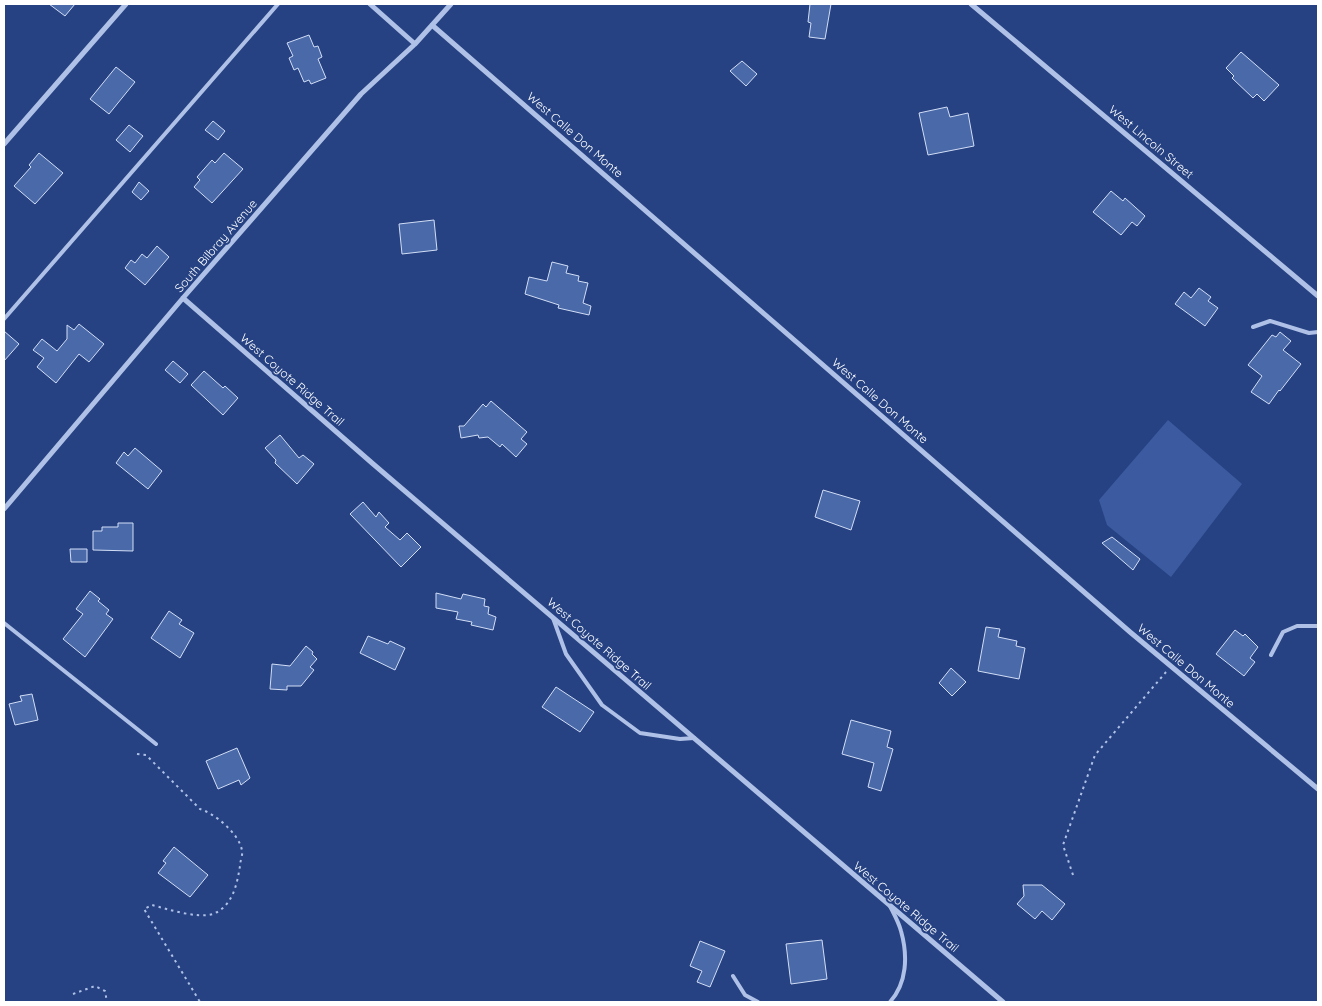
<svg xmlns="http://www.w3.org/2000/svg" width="1322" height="1006" viewBox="0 0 1322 1006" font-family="Quicksand,sans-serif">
  <rect width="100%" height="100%" fill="#264283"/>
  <path fill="#3b5aa0" d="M1168 420 1242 484 1171 577 1107 525 1099 500Z"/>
  <path fill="#4a69a9" stroke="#d2def6" d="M49 4H75L65 16Z
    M810 4H831L825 39 809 37 811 23 808 22Z
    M309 35 314 47 318 46 322 57 318 59 326 78 311 84 309 80 304 82 298 68 294 70 289 58 293 56 287 43Z
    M1241 52 1279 85 1264 101 1257 94 1253 98 1232 78 1234 76 1226 68Z
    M742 61 757 74 746 86 730 71Z
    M116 67 135 82 109 114 90 99Z
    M947 107 950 117 968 113 974 146 928 155 919 113Z
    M213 121 225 131 218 140 205 130Z
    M129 125 143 136 130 152 116 140Z
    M39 153 63 173 35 204 14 186 31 167 29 165Z
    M224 153 243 169 212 203 194 187 200 180 197 177 212 160 215 163Z
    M139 182 149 191 141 200 132 192Z
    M1111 191 1123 201 1125 198 1145 216 1137 226 1132 222 1121 235 1093 212Z
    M434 220 437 250 402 254 399 224Z
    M157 246 169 257 145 285 125 268 131 260 135 263 142 254 147 258Z
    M552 262 568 266 566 273 579 276 578 281 588 283 583 303 591 306 589 315 558 308 559 305 525 294 529 277 547 281Z
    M1199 288 1211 297 1208 301 1218 308 1205 326 1175 304 1184 292 1191 298Z
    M79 324 104 344 89 362 79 354 56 383 37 367 44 358 33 350 42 339 57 351 67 339V325L74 330Z
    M4 331 19 344 4 361Z
    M1280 332 1291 341 1283 350 1301 364 1280 391 1279 390 1269 404 1251 392 1262 376 1248 365 1272 335 1276 337Z
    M173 361 188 374 180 383 165 370Z
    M204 371 223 388 225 386 238 398 223 415 191 385Z
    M491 401 527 432 521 439 527 444 516 457 502 444 500 447 488 437 479 438 478 435 461 438 459 426H464L483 404 486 407Z
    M280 435 299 458 303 455 314 464 297 484 275 463 276 460 265 448Z
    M135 448 162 471 148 489 116 463 124 452 128 456Z
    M823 490 860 501 851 530 815 517Z
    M363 502 376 517 379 512 389 523 385 527 400 540 407 533 421 547 401 567 350 514Z
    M118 523H133V551L93 550V531H102V527H118Z
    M1112 537 1140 559 1133 570 1102 543Z
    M70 549H87V562H71Z
    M90 591 100 599 98 601 109 610 106 614 113 619 85 657 63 639 83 614 76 609Z
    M436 593 461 599 463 594 485 599 484 606 489 607 488 614 496 617 493 630 471 625 472 622 456 619 458 612 436 608Z
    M169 611 182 620 179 624 194 633 180 658 151 638Z
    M986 627 1000 629 998 637 1017 641 1016 646 1025 648 1019 679 978 671Z
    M1235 630 1243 636 1245 634 1258 647 1250 658 1255 662 1244 676 1216 654Z
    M368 636 388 644 390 641 405 648 395 670 360 653Z
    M306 646 313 652 312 654 317 659 310 667 314 670 301 686H287V690L270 689 272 664 290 666Z
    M951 668 966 682 952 696 939 683Z
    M556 687 594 712 580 732 542 707Z
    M32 694 38 720 15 725 9 704 22 701 20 696Z
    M851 720 891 731 887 747 893 749 881 791 868 787 874 763 842 754Z
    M237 748 250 778 241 785 239 780 218 789 206 761Z
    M174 847 208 875 190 897 158 873 166 863 163 861Z
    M1023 885H1042L1065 904 1052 920 1042 911 1035 919 1017 904 1024 896Z
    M822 940 827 979 791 984 786 944Z
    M700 941 725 951 710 987 697 982 702 971 690 966Z"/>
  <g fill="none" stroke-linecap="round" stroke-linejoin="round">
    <path stroke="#afc1e7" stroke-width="2" stroke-dasharray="2.5 4" stroke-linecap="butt" d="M137 754 146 755 200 809C214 813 240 834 242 851 243 855 240 861 240 866 237 884 233 906 213 914 198 919 167 909 152 905L144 909 200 1002
      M1073 875 1063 845 1095 755 1166 672
      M73 994 95 986 105 991 107 1002"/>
    <path stroke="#afc1e7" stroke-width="4" d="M4 319 278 4
      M1253 327 1270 321 1309 333 1318 332
      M553 618 566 654 602 705 640 733 680 739 694 738
      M4 623 156 744
      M1271 655 1283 632 1297 626H1318
      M733 976 745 995 758 1002
      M890 1002C907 983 908 956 901 931 899 923 894 914 890 906"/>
    <path stroke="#afc1e7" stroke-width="5" d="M370 4 415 44
      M971 4 1318 296
      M432 25 1130 632 1318 789
      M4 144 126 4
      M183 298 372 463 1003 1002
      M4 509 183 298 361 94 415 44 451 4"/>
  </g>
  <g text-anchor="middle" stroke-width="4" stroke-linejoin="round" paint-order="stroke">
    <g font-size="12" fill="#fff" stroke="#264283">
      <text transform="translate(575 135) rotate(41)" y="4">West Calle Don Monte</text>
      <text transform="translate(1151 142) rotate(40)" y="4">West Lincoln Street</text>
      <text transform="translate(216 246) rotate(-49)" y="4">South Bilbray Avenue</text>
      <text transform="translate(292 380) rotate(41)" y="4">West Coyote Ridge Trail</text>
      <text transform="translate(880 401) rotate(41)" y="4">West Calle Don Monte</text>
      <text transform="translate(599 644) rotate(41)" y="4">West Coyote Ridge Trail</text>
      <text transform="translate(1186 666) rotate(40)" y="4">West Calle Don Monte</text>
      <text transform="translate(906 907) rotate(40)" y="4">West Coyote Ridge Trail</text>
    </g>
  </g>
  <rect width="1322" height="1006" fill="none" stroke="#ffffff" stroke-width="10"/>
</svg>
